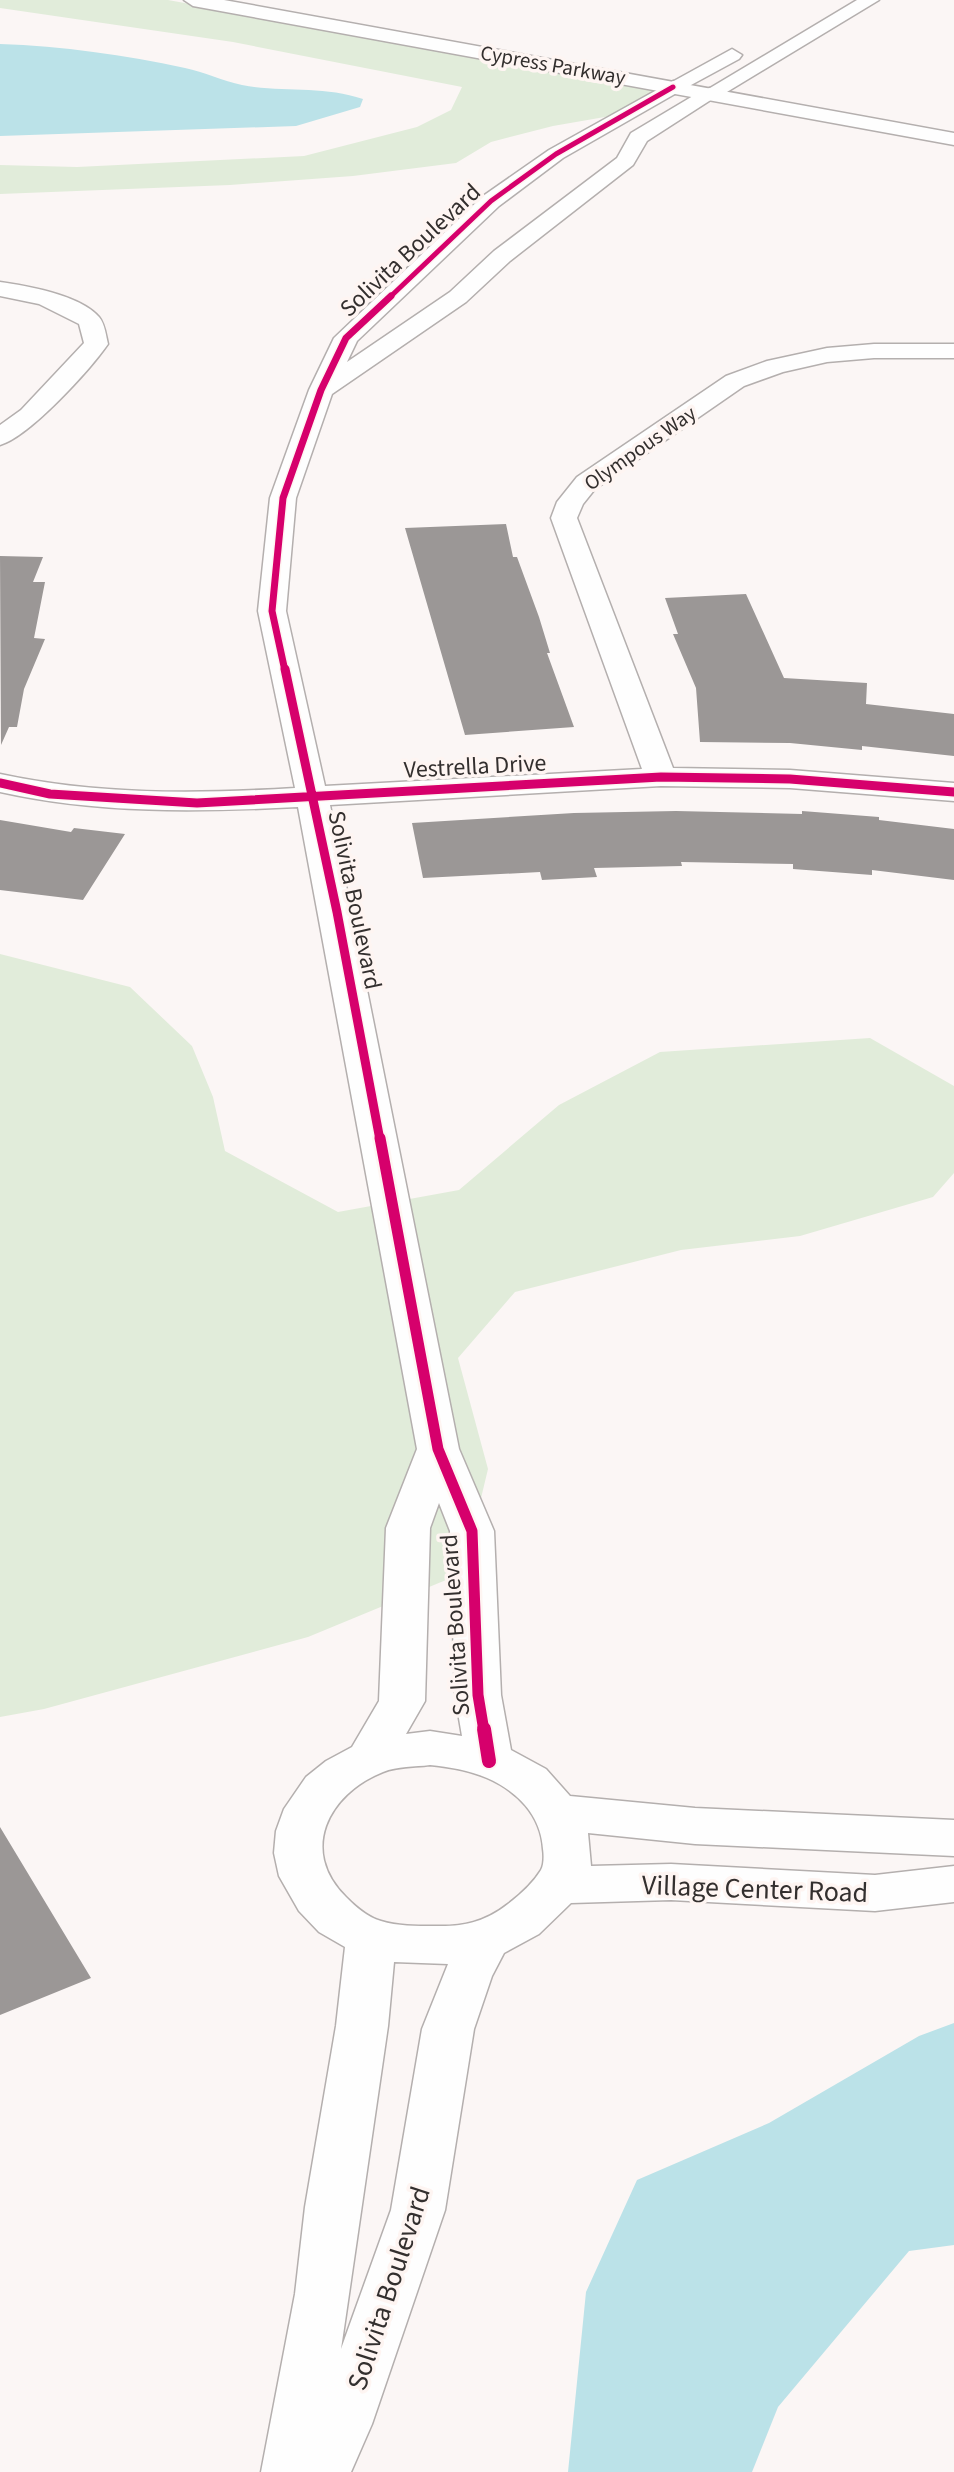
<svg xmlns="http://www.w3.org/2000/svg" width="954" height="2472" viewBox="0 0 954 2472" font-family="'Source Sans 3',sans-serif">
  <rect width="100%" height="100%" fill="#fbf6f5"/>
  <path fill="#e1ecda" d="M0 0H168L667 91 622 114 553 126 491 142 456 163 353 176 230 185 0 194V165L77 167 304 156 417 127 451 110 462 87 233 42 0 8Z
    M0 954 130 987 192 1046 213 1097 225 1151 338 1212 459 1190 559 1105 660 1052 870 1038 954 1086V1173L933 1197 800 1236 681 1250 515 1292 458 1358 488 1469 463 1573 308 1637 44 1709 0 1717Z"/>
  <path fill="#bbe2e8" d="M0 44C62 46 125 55 185 68 204 72 223 81 242 85 283 93 323 85 363 99L360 107 296 126 0 136Z
    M954 2023V2245L909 2251 778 2407 752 2472H568L586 2292 637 2180 769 2123 919 2036Z"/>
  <path fill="#9b9796" d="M506 524 513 557H517L539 617 550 653H547L574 727 465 735 405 528Z
    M0 556 43 557 33 582H45L34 638 45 639 24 689 17 727H9L1 745Z
    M746 594 784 678 867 683 866 704 954 714V756L862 746V750L790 743 700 742 696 688 673 634H678L665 598Z
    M676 811 802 814V811L879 817V820L954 829V880L872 870V875L793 869V864L681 862 682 866 594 868 597 877 542 880 540 872 423 878 412 823 574 813Z
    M0 820 71 832 74 828 125 834 83 900 0 890Z
    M0 1827 91 1978 0 2015Z"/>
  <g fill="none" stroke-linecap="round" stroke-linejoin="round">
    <g stroke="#b4afae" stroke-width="3">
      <path id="minor" d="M673 81 680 83 683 87 680 91 563 158 499 206 357 341 347 362 450 292 494 251 617 158 631 133 703 90 710 88 720 94 647 141 633 165 510 261 466 302 332 394 296 498 286 611 325 786 642 769 551 518 557 502 577 477 726 376 767 361 827 348 874 344H954V358H874L827 362 783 372 744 386 595 489 583 504 577 518 673 768 790 770 954 783V801L790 788 661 786 330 805 459 1449 494 1531 501 1695 511 1750 546 1769 570 1796 695 1808 954 1820V1856L695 1844 588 1833 591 1866 671 1864 875 1875 954 1866V1902L875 1911 671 1900 571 1903 539 1934 504 1953 492 1976 474 2029 445 2210 372 2424 351 2472H261L295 2294 305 2207 336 2026 345 1947 319 1932 299 1911 279 1876 274 1853 276 1831 284 1809 306 1777 326 1761 352 1747 379 1701 386 1528 417 1449 298 807C199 812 98 814 0 792V774C97 795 196 794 295 788L258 611 270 498 309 390 334 338 483 196 549 150ZM439 1503 450 1531 455 1695 462 1736 430 1731 406 1734 425 1701 430 1528ZM430 1765C449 1767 469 1770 487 1778 517 1791 541 1815 543 1849 544 1855 544 1865 541 1870 533 1883 521 1894 508 1904 485 1922 463 1927 434 1926 417 1926 397 1926 381 1921 367 1917 356 1907 346 1897 299 1851 328 1794 383 1772 397 1766 415 1767 430 1765ZM394 1962 448 1964 422 2029 391 2210 341 2349 388 2026Z
        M0 282C28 286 80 295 99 317 105 324 106 336 108 344 90 370 29 437 0 445V425L21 410 84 343 79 324 39 304 0 296Z"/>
    </g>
    <g stroke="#b4afae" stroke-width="3">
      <path id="primary" d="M184 0H224L954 133V145L193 6Z"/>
    </g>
    <g stroke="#b4afae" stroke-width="3">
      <path id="motorway" d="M857 0H879L717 98 710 100 700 94Z
        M732 49 742 55 739 59 680 91 673 93 663 87Z"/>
    </g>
    <use href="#minor" fill="#fefefe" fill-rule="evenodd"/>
    <use href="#primary" fill="#fefefe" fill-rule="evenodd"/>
    <use href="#motorway" fill="#fefefe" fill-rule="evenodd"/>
    <g stroke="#fef5f2" stroke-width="8">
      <path id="cycleway-far4" d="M389 298 491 201 556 154 673 87"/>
    </g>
    <g stroke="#fef5f2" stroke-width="10">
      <path id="cycleway-far3" d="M285 671 272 611 283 498 321 390 346 338 391 296"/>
    </g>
    <g stroke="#fef5f2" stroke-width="12">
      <path id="cycleway-far2" d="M285 669 337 912 380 1140
        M0 783 50 794 197 803 661 777 790 779 954 792"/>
    </g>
    <g stroke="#fef5f2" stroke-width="16">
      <path id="cycleway-far1" d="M380 1138 438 1449 472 1531 478 1695 484 1731"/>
    </g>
    <g stroke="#fef5f2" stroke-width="18">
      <path id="cycleway" d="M484 1729 489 1761"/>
    </g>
    <use href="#cycleway-far4" stroke="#d6006c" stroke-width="5"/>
    <use href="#cycleway-far3" stroke="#d6006c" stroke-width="7"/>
    <use href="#cycleway-far2" stroke="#d6006c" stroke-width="9"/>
    <use href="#cycleway-far1" stroke="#d6006c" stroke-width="11"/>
    <use href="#cycleway" stroke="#d6006c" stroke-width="14"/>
  </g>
  <g text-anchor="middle" stroke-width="7" stroke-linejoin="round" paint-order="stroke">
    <g font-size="21" fill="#332f2e" stroke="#fef5f2">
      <text transform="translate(553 65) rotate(10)" y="7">Cypress Parkway</text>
      <text transform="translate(640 448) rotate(-35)" y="7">Olympous Way</text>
    </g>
    <g font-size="24" fill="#332f2e" stroke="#fef5f2">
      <text transform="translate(410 250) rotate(-43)" y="8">Solivita Boulevard</text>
      <text transform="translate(475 766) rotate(-3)" y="8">Vestrella Drive</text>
      <text transform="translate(355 900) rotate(78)" y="8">Solivita Boulevard</text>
      <text transform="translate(455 1625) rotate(-94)" y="8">Solivita Boulevard</text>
    </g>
    <g font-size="28" fill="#332f2e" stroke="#fef5f2">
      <text transform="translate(755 1888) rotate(2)" y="10">Village Center Road</text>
      <text transform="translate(388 2288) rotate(-72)" y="10">Solivita Boulevard</text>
    </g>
  </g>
</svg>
